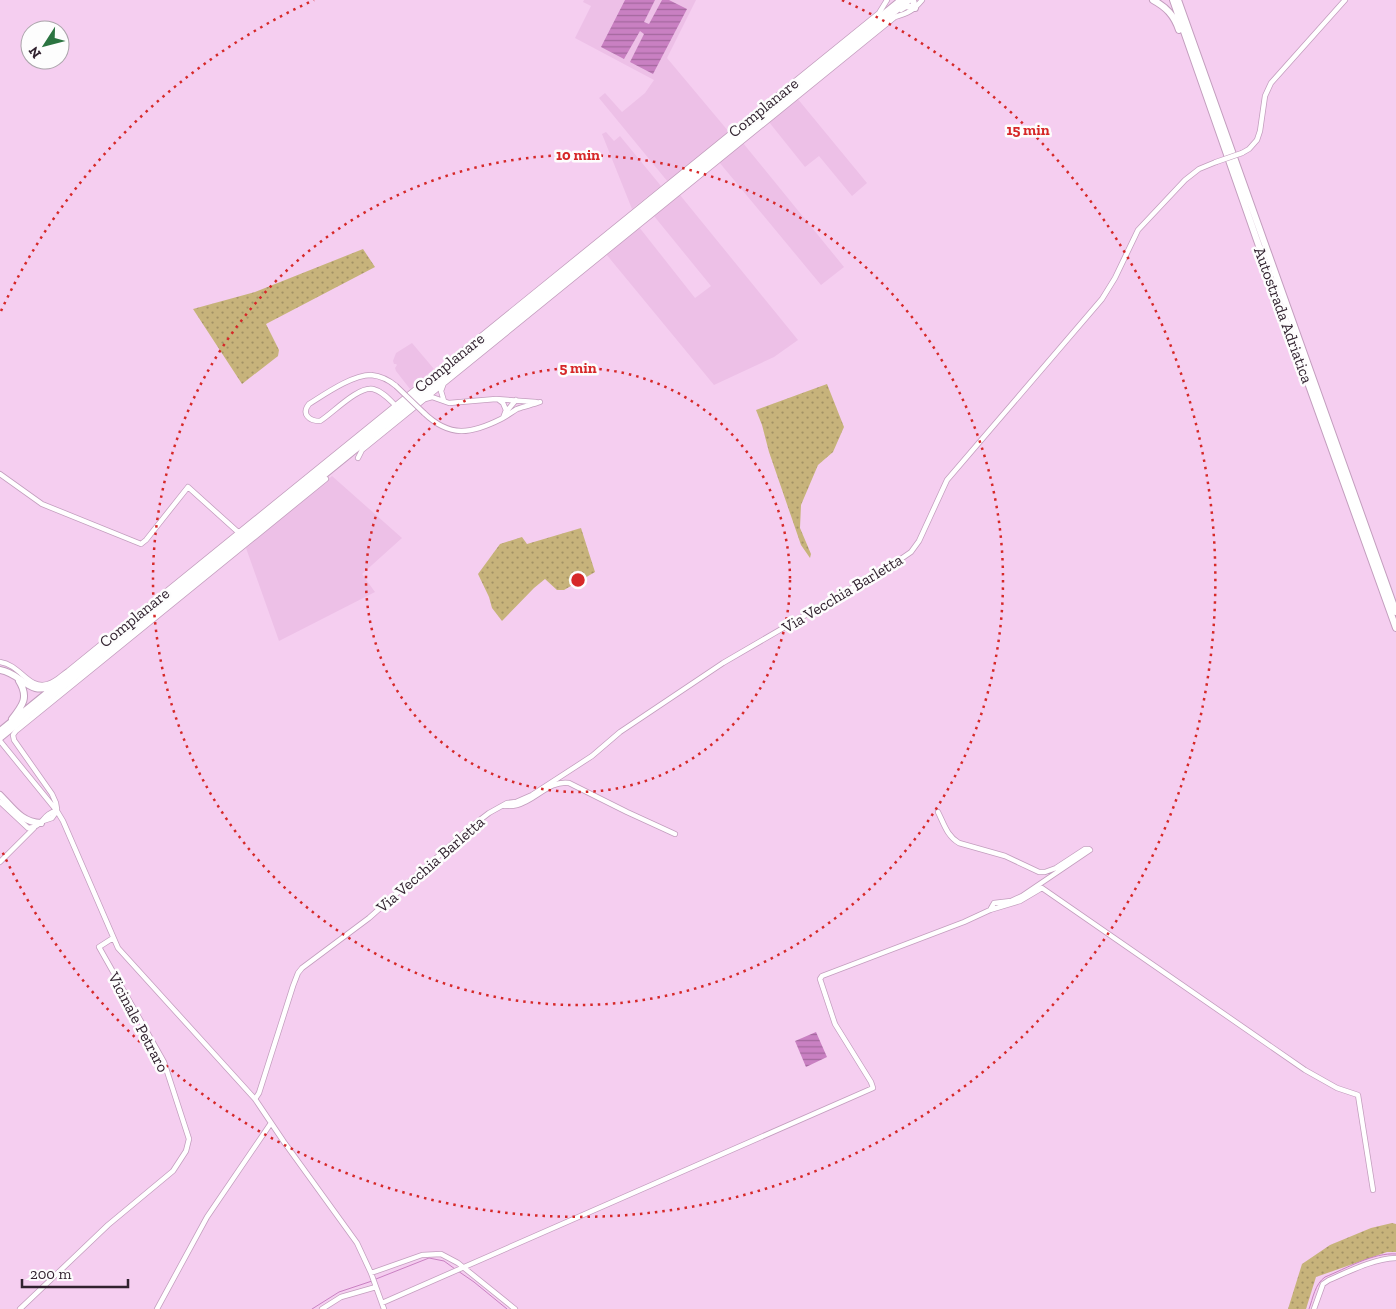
<svg xmlns="http://www.w3.org/2000/svg" width="1396" height="1309" viewBox="0 0 1396 1309" font-family="'Zilla Slab',serif">
  <defs>
    <pattern id="green-dots" width="8" height="8" patternUnits="userSpaceOnUse" patternTransform="scale(1.25)"><rect width="8" height="8" fill="#c7b37b"/><path d="M2 2h.1M6 6h.1" fill="none" stroke="#a29165" stroke-width="1.8" stroke-linecap="round"/></pattern>
    <pattern id="water-rules" width="6" height="5" patternUnits="userSpaceOnUse" patternTransform="scale(1.25)"><rect width="6" height="5" fill="#c980c2"/><path d="M0 2.5h6" fill="none" stroke="#a4689e"/></pattern>
  </defs>
  <rect width="100%" height="100%" fill="#f5cef0"/>
  <path fill="#edc0e7" d="M584 0H696L667 58 729 132 668 182 599 98 605 93 622 112 645 93 654 80 575 38 591 6 583 2Z
    M797 98 867 183 852 196 819 156 805 167 769 122Z
    M606 132 614 141 620 136 661 186 632 209 602 134Z
    M743 143 844 267 821 285 719 162Z
    M680 195 798 340 774 357 714 385 606 254 639 227 695 298 711 286 654 216Z
    M412 343 434 369 410 389 396 371 395 368 397 365 396 364H394L393 361 396 353Z
    M332 476 402 538 362 574 375 592 279 641 246 548Z"/>
  <path fill="url(#green-dots)" d="M363 249 375 267 266 324 279 350 278 356 242 384 193 309 255 292Z
    M827 384 844 427 833 452 818 465 801 505 800 528 811 554 810 558 801 545 769 452 762 425 756 410Z
    M581 528 595 572 564 590H557L545 579 534 588 502 621 492 608 489 597 478 574 500 544 522 537 527 544Z
    M1392 1223 1396 1224V1252H1387L1316 1277 1306 1309H1288L1302 1264 1330 1245 1371 1228Z"/>
  <path fill="url(#water-rules)" d="M625 0H655L644 22 649 24 662 0H669L687 9 653 74 630 62 644 34 640 31 624 59 601 47Z
    M816 1032 827 1057 806 1067 795 1041Z"/>
  <g fill="none" stroke-linecap="round" stroke-linejoin="round">
    <path stroke="#c980c2" stroke-width="1" d="M458 1271 474 1282 507 1309
      M376 1279 429 1258 444 1261 455 1269
      M312 1309 339 1292 372 1281
      M1309 1309C1313 1298 1315 1284 1325 1277 1345 1269 1374 1252 1396 1254"/>
    <g stroke="#c39ebe" stroke-width="6">
      <path id="minor" d="M1242 153 1249 149 1257 140 1260 131 1265 96 1271 83 1345 0
        M425 399 432 397 449 403 496 399 536 402
        M499 400 503 403 506 410 503 418
        M444 401 441 391 444 383
        M395 405C389 399 382 391 373 389 358 386 333 413 320 421 309 421 301 414 309 404 325 394 352 375 371 375 381 376 389 380 396 386
        M506 412 516 400
        M424 413C450 438 471 434 501 419 507 416 512 412 517 409 525 406 532 405 540 402
        M358 458 362 450 895 17C908 13 913 11 922 0
        M0 474 42 504 141 544 146 540 188 487 238 532
        M0 662C21 665 28 690 48 684 56 682 62 675 68 671L879 13 887 0
        M0 741 57 811 63 821 118 948 255 1099 284 1142 357 1243 371 1273 384 1309
        M0 802 28 828C43 828 42 813 57 811
        M504 806C508 806 513 806 517 805 535 801 549 780 569 783L627 812 675 834
        M57 809 56 803 52 794 14 740 13 735 16 731 326 479
        M938 812C944 824 947 836 959 843L1005 856 1039 872H1045L1056 868 1085 849H1089L1090 850
        M43 821 52 818 57 811
        M0 862 34 828
        M990 910 994 903 1011 901 1022 896 1090 850
        M255 1099 259 1093 293 986 298 973 302 968 369 918 472 826 489 813 507 803 516 802 532 795 592 756 620 732 723 663 895 563 911 552 919 541 947 480 1102 299 1115 278 1138 230 1185 180 1199 169 1216 162
        M371 1273 422 1255 441 1254 458 1263 515 1309
        M382 1303 873 1088 871 1082 835 1024 820 979 822 976 964 922 990 910 1020 901 1042 888 1305 1070 1337 1088 1358 1095 1373 1190
        M20 1309 108 1225 173 1171 186 1151 189 1139 164 1062 99 947 113 938
        M157 1309 207 1217 271 1123
        M322 1309 341 1297 376 1287
        M1314 1309 1323 1284 1329 1280C1350 1271 1373 1259 1396 1258"/>
    </g>
    <g stroke="#c39ebe" stroke-width="8">
      <path id="highway" d="M1153 0C1166 7 1174 15 1179 30
        M1173 0 1260 249 1396 628
        M1178 0 1396 612
        M901 9 906 6 915 8 913 0
        M0 670C22 673 30 699 54 684
        M12 719C23 705 29 697 19 681
        M0 731 901 0
        M0 738 909 0
        M0 795C13 808 21 822 41 823"/>
    </g>
    <use href="#minor" stroke="#fff" stroke-width="4.5"/>
    <use href="#highway" stroke="#fff" stroke-width="6"/>
    <g stroke="#c39ebe" stroke-width="6" stroke-linecap="butt">
      <path id="minor-bridge" d="M1216 162 1242 153
        M396 386 424 413"/>
    </g>
    <use href="#minor-bridge" stroke="#fff" stroke-width="4.5"/>
  </g>
  <g fill="none" stroke="#d62828" stroke-width="2.5" stroke-dasharray="2.5 5">
    <circle cx="578" cy="580" r="212"/>
    <circle cx="578" cy="580" r="425"/>
    <path d="M1 311A637 637 0 0 1 314 0M842 0A637 637 0 1 1 1 849"/>
  </g>
  <g text-anchor="middle" stroke-width="5" stroke-linejoin="round" paint-order="stroke">
    <g font-size="16" fill="#31222f" stroke="#fdfdfd">
      <text transform="translate(763 107) rotate(-39)" y="6">Complanare</text>
      <text transform="translate(1284 315) rotate(70)" y="6">Autostrada Adriatica</text>
      <text transform="translate(449 362) rotate(-39)" y="6">Complanare</text>
      <text transform="translate(842 593) rotate(-31)" y="6">Via Vecchia Barletta</text>
      <text transform="translate(134 617) rotate(-39)" y="6">Complanare</text>
      <text transform="translate(430 864) rotate(-41)" y="6">Via Vecchia Barletta</text>
      <text transform="translate(139 1022) rotate(62)" y="6">Vicinale Petraro</text>
    </g>
  </g>
  <circle cx="578" cy="580" r="8" fill="#d62828" stroke="#fdfdfd" stroke-width="2.5"/>
  <g font-size="15" text-anchor="middle" font-weight="bold" fill="#d62828" stroke="#fdfdfd" stroke-width="5" stroke-linejoin="round" paint-order="stroke">
    <text x="1028" y="135">15 min</text>
    <text x="578" y="160">10 min</text>
    <text x="578" y="373">5 min</text>
  </g>
  <g transform="translate(45 45) rotate(234)"><circle r="24" fill="#fdfdfd" stroke="#aba5ab"/>
  <path d="M0-4L9 19L0 12L-9 19Z" fill="#2b7441"/>
  <text y="-8" font-size="14" font-weight="bold" text-anchor="middle" fill="#31222f">N</text>
  </g>
  <path d="M22 1279v8h106v-8" fill="none" stroke="#31222f" stroke-width="2.5"/>
  <text x="30" y="1279" font-size="15" fill="#31222f" stroke="#fdfdfd" stroke-width="4" paint-order="stroke">200 m</text>
</svg>
